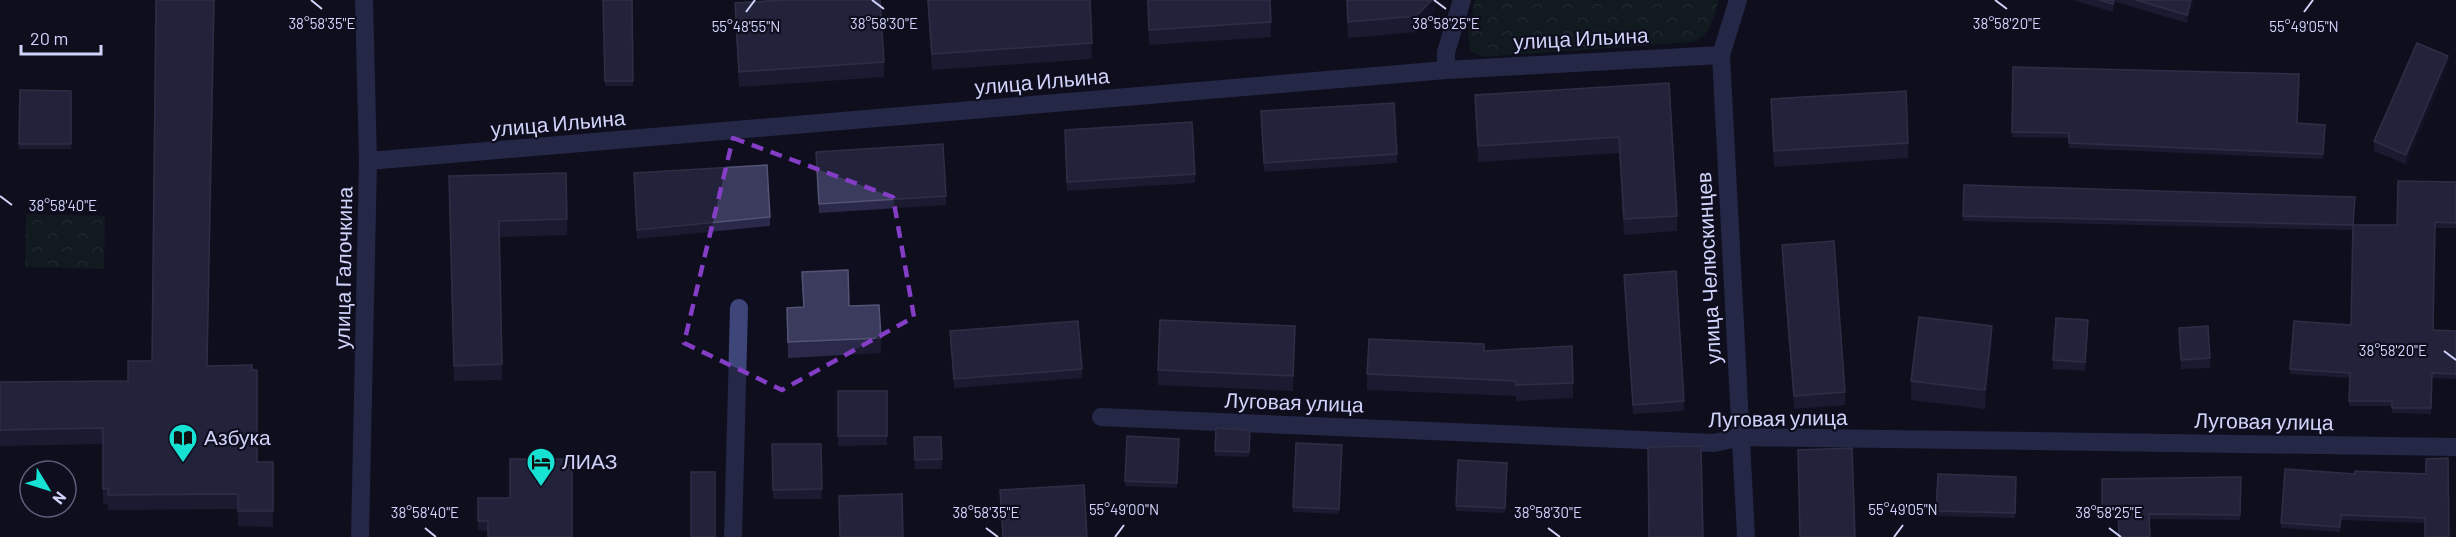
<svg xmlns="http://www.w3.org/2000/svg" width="2456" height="537" viewBox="0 0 2456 537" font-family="Barlow,sans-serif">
  <defs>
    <pattern id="park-crowns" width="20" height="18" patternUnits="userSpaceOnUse" patternTransform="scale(1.5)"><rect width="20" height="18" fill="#122823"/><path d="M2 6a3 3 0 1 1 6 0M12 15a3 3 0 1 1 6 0" fill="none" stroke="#334644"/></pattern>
  </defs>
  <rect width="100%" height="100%" fill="#0e0e1e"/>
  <path fill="url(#park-crowns)" d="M1475 0H1719C1714 16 1711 36 1693 42L1483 57 1470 51 1468 32Z
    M26 214 105 216 104 269 25 267Z"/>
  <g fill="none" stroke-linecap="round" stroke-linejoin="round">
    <path stroke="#3e4679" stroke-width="18" d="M1738 0 1721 55 1746 537
      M1446 70V52L1462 0
      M368 161 1446 70 1721 55
      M1101 417 1714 443 1741 437 2456 447
      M360 537 368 161 364 0
      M733 537 739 308"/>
  </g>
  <path fill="#2a294a" d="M603 0H632L633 86H605Z
    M927 0H1090L1092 59 932 70Z
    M1147 0H1270L1271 37 1149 45Z
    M1346 0H1437L1432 17 1416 32 1348 38Z
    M2073 0H2194L2187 23 2116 2 2113 12Z
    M735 3 884 62V77L739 87 735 19Z
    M2448 66 2406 164 2374 151V141Z
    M2013 67 2298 123 2325 125 2323 159 2069 148V138L2012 137Z
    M1669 83 1677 216V231L1624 235 1619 153 1478 162 1475 95Z
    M20 90 71 91V149H19Z
    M1771 99 1908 143V158L1774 167Z
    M1261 111 1397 154V163L1264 172Z
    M1065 130 1195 174V183L1067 191Z
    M816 152 946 196V205L819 213Z
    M634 173 770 217V226L637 239Z
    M2456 182V228H2435L2433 330 2456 331V379L2432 378 2431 414 2392 413V406H2349V378L2290 374V369L2351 325 2353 230 1963 221 1964 185 2353 225H2397Z
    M449 192 567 219V235L499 237 502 380 454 381Z
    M1782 245 1845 392V405L1794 409 1782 258Z
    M802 272 849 306 881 338V353L788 358 787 308 803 307Z
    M1624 275 1684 401V411L1633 414Z
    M2088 329 2085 371 2053 369V360Z
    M950 331 1082 369V378L954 388Z
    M2179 337 2210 358V368L2181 369Z
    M1295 341 1293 391 1158 385V370Z
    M1992 344 1985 409 1911 400V381Z
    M1484 351 1573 383V398L1516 401V396L1367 390V374Z
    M208 366 257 462H273V527L238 526V509L108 510V504H103V444L0 446V382L128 381Z
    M838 391H887V445L838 446Z
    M1216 428 1250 430 1249 457 1215 456Z
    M1127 436 1179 439 1177 488 1125 486Z
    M914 437H941L942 469H915Z
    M1296 443 1342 445 1339 514 1293 512Z
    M772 444H821L822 499H773Z
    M1458 460 1507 463 1505 513 1456 511Z
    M1938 474 2016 477 2015 518 1936 516Z
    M2355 474H2426L2425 523 2341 520 2340 532 2281 528V523Z
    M2241 477 2240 520 2150 519 2118 516 2102 517V479Z
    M478 498H510L488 531 478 530Z"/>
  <path fill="#171631" d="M1432 0H1437L1432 17 1416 32V16Z
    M2114 0H2116V2L2113 12V4Z
    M2191 0H2194L2187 23V15Z
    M2448 56V66L2406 164V155Z
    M1295 326V341L1293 391V376Z
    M1992 326V344L1985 409V390Z"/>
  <path fill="#3b3b5d" stroke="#535376" stroke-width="1.5" d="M156 0H214L207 366 252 365V370H257V462H273V511H238V494L108 495V488L103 489V428L0 430V382L128 381V361H152Z
    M603 0H632L633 81H605Z
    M783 0H880L884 62 739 72 735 3Z
    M928 0H1090L1092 43 932 54Z
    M1148 0H1270L1271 22 1149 30Z
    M1347 0H1432L1416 16 1348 22Z
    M2099 0H2114L2113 4Z
    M2136 0H2191L2187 15Z
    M2417 43 2448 56 2406 155 2374 141Z
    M2013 67 2299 74 2297 123 2325 125 2323 154 2069 143V133L2012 132Z
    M1669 83 1677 216 1624 219 1619 137 1478 146 1475 95Z
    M20 90 71 91V144H19Z
    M1906 91 1908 143 1774 151 1771 99Z
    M1394 103 1397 154 1264 163 1261 111Z
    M1192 122 1195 174 1067 182 1065 130Z
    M943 144 946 196 819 204 816 152Z
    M767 165 770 217 637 230 634 173Z
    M566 173 567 219 499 221 502 364 454 366 449 176Z
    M2398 181 2456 182V223L2435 222 2433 330 2456 331V374L2432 373 2431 408H2392V401H2349L2350 373 2290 369 2294 321 2351 325 2353 225H2397Z
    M1964 185 2355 197 2353 225 1963 216Z
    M1834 241 1845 392 1794 396 1782 245Z
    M848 270 849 306 879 305 881 338 788 342 787 308 804 307 802 272Z
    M1676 271 1684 401 1633 405 1624 275Z
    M1919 317 1992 326 1985 390 1911 381Z
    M2056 318 2088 320 2085 362 2053 360Z
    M1160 320 1295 326 1293 376 1158 370Z
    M1078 321 1082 369 954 379 950 331Z
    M2208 326 2210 358 2181 360 2179 328Z
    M1369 339 1484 344V351L1572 346 1573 383 1516 385V381L1367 374Z
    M838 391H887V436H838Z
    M1216 428 1250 430 1249 452 1215 451Z
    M1127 436 1179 439 1177 483 1125 481Z
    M914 437H941L942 459 915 460Z
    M1296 443 1342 445 1339 509 1293 507Z
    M772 444H821L822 489 773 490Z
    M1701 446 1703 537H1649L1648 447Z
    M1852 448 1855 537H1800L1798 450Z
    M2448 458 2449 537H2425V518L2341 515 2340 527 2281 523 2285 469 2355 474V471L2426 474V459Z
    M510 459H572V537H488V521H478V498H510Z
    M1458 460 1507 463 1505 508 1456 506Z
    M691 472H715V537H691Z
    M1938 474 2016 477 2015 513 1936 511Z
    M2241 477 2240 515 2149 514 2150 537H2119L2118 512H2102V479Z
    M1084 485 1087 537H1003L1000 490Z
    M902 494 903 537H840L839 496Z"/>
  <path d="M0 0H2456V537H0ZM733 138 893 197 914 317 782 390 684 343Z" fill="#0e0e1e" fill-opacity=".55" fill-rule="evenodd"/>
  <path fill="none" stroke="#843dc5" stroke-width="4.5" stroke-dasharray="12 8" stroke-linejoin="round" d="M733 138 893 197 914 317 782 390 684 343Z"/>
  <path fill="none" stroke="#d0d3fa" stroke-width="2" d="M311 0 322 9M872 0 884 9M1434 0 1446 9M1995 0 2007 9M746 12 755 0M2304 12 2313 0M0 196 12 205M2444 351 2456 360M425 528 436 537M986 528 998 537M1548 528 1560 537M2109 528 2121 537M1115 537 1124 525M1894 537 1903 525"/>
  <defs>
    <g id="library-pin" transform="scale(1.5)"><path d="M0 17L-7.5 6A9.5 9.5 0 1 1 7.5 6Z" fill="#16e1d2" stroke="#0e0e1e"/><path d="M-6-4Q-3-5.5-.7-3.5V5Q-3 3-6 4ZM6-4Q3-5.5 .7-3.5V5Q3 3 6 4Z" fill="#111"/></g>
    <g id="hotel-pin" transform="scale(1.5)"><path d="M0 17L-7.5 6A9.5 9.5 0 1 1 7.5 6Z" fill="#16e1d2" stroke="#0e0e1e"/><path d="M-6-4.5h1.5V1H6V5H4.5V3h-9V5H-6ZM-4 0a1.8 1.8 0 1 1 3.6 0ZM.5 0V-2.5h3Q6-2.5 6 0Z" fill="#111"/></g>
  </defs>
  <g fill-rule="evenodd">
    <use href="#library-pin" x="183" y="438"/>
    <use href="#hotel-pin" x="541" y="462"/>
  </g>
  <g text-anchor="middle" stroke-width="4.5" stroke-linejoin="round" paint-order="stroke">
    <g font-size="21" fill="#d0d3fa" stroke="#0e0e1e">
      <text transform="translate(1581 39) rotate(-3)" y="7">улица Ильина</text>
      <text transform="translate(1042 82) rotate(-5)" y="7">улица Ильина</text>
      <text transform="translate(558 124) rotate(-5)" y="7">улица Ильина</text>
      <text transform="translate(344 268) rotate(-89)" y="7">улица Галочкина</text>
      <text transform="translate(1709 268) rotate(-93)" y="7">улица Челюскинцев</text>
      <text transform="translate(1294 403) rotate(2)" y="7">Луговая улица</text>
      <text transform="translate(1778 419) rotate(-1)" y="7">Луговая улица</text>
      <text transform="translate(2264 422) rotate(1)" y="7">Луговая улица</text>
    </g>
    <g font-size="21" fill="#d0d3fa" stroke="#0e0e1e" text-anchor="start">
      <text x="204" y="445">Азбука</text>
      <text x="562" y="469">ЛИАЗ</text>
    </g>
  </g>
  <g font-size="15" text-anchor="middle" fill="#d0d3fa" stroke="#0e0e1e" stroke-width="4.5" stroke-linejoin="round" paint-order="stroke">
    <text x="2007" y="29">38°58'20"E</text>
    <text x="322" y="29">38°58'35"E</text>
    <text x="884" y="29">38°58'30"E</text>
    <text x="1446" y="29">38°58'25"E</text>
    <text x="2304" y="32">55°49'05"N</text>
    <text x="746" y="32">55°48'55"N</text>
    <text x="63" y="211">38°58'40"E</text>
    <text x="2393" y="356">38°58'20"E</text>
    <text x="1124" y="515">55°49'00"N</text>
    <text x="1903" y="515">55°49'05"N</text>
    <text x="425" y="518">38°58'40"E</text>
    <text x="986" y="518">38°58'35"E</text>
    <text x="1548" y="518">38°58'30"E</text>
    <text x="2109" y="518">38°58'25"E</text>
  </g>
  <g transform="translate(48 489) rotate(128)"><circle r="28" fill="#0e0e1e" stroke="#5c5d76" stroke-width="1.5"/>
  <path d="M0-4.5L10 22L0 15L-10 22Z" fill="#16e1d2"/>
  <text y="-9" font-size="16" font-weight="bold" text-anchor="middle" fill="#d0d3fa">N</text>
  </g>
  <path d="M21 45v9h80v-9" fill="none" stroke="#d0d3fa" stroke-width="3"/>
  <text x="30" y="45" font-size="18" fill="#d0d3fa" stroke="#0e0e1e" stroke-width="4.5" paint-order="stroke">20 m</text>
</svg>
